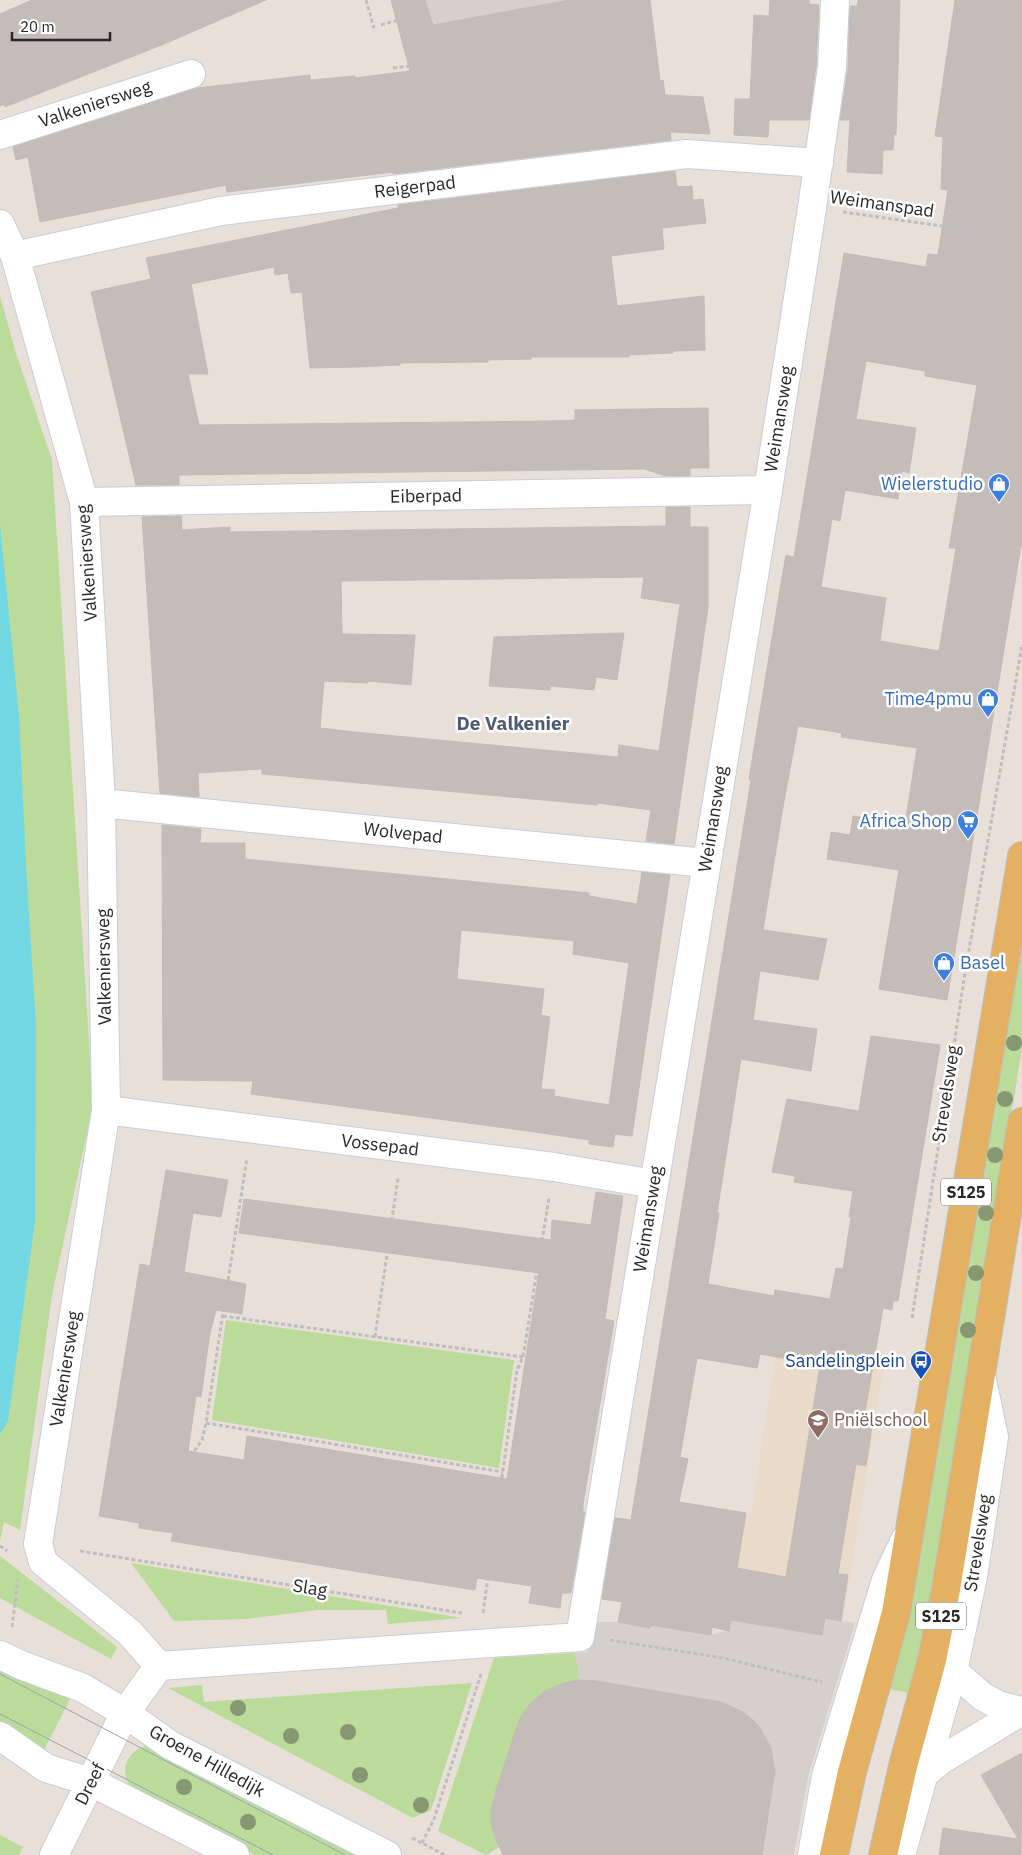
<svg xmlns="http://www.w3.org/2000/svg" width="1022" height="1855" viewBox="0 0 1022 1855" font-family="'IBM Plex Sans',sans-serif">
  <rect width="100%" height="100%" fill="#e8dfd9"/>
  <path fill="#e9dac9" d="M777 1347 884 1365 843 1619 823 1616H716L732 1513 751 1515Z"/>
  <path fill="#badb99" d="M0 296 16 353 52 460 93 1105 52 1295 20 1530 4 1522 0 1541Z
    M1022 929V1048L943 1535 912 1694 885 1688Z
    M226 1320 514 1360 499 1468 212 1420Z
    M0 1556 117 1647 111 1659 0 1598Z
    M131 1563 462 1618 388 1624 386 1610H318L246 1619 174 1621Z
    M575 1653 579 1680 561 1684 544 1692 530 1705 519 1720 492 1802 494 1835 499 1847 486 1855 438 1831 494 1658Z
    M0 1666 73 1693 42 1754 0 1725Z
    M472 1683 431 1810 413 1818 168 1688 202 1685 204 1702Z
    M152 1742 369 1855H255L138 1795C126 1786 120 1768 131 1755 136 1749 145 1746 152 1742Z
    M0 1835 23 1847 19 1855H0Z"/>
  <path fill="#d5d0cb" d="M425 0H570L433 25Z
    M825 1618 855 1623 808 1777 794 1855H762L774 1784 773 1760 771 1748 760 1728 743 1712 721 1702 596 1681 579 1680 575 1653 587 1652 595 1638 592 1622H618L650 1627 651 1625 711 1635 727 1630 731 1620 822 1635Z"/>
  <path fill="#73d7e4" d="M0 525 19 716 27 884 36 1024 35 1221 8 1421 0 1434Z"/>
  <path fill="#c3bcb9" stroke="#c3bbb3" fill-rule="evenodd" d="M32 0H266L164 44 5 107V104L0 106V14Z
    M391 0H425L433 25 570 0H650L660 81 663 80 665 95 703 97 710 134 670 132 671 140 393 174V172L227 192 226 185 40 222 28 157 16 160 13 147 197 88 310 75V80L355 76V78L410 71Z
    M770 0H809V4L819 5 816 66 809 120H769L768 137 734 135 735 99H750L754 15 769 16Z
    M858 0H900L896 135 894 134 893 150H883L882 174 847 172 850 120H840L848 68 850 6H857Z
    M955 0H1022V539L947 1000 879 989 899 870 827 859 831 832 850 835 853 816 905 824 917 748 841 737 842 733 798 726 783 807 763 930 827 939 818 980 760 971 753 1020 817 1029 811 1071 741 1059 717 1213H719L708 1284 774 1296 775 1290 830 1299 836 1268 843 1269 851 1217H849L853 1191 794 1182 795 1176 772 1172 787 1099 859 1111 871 1036 940 1045 898 1301H893L892 1310 883 1308 864 1418 873 1420 866 1466 856 1464 838 1574 848 1575 841 1621 825 1618 822 1635 731 1620 729 1631 712 1627 711 1635 651 1625 650 1628 618 1622 622 1602 602 1599 615 1518 631 1520 751 780 749 779 781 583 786 555 794 557 844 253 926 267 928 254 938 255 948 190 941 189 943 137 935 136ZM866 361 925 371V376L977 385 949 548H956L939 651 880 641 886 598 821 587 832 519 840 521 845 490 898 499 902 471 909 473 916 428 856 419ZM760 1354 820 1365 786 1577 737 1568 746 1513 679 1502 688 1459 680 1457 697 1358 757 1368Z
    M675 171 677 187 692 186 693 200 703 199 706 223 662 228 664 249 611 256 617 306 704 296 705 350 673 351V353L629 355V357H531V359L488 360V362L400 363V365L357 367 310 368 302 292 291 293 288 273 275 275 274 267 191 284 208 374H188L199 425 550 421 575 420V410L708 408 709 468H690V476H666L644 469 179 475V485H136L91 292 151 279 146 258 398 208V205Z
    M666 507H690V527H708V607L674 844 646 841 651 810 597 803V805L262 774V769L198 773 199 797 160 793 142 517 181 516 182 530 230 527V532L666 526ZM644 577 641 598 680 604 659 751 619 745 618 757 354 732 320 728 324 681 368 683V681L411 685 415 635 342 634 341 581Z
    M624 633 617 680 596 677 594 690 551 686 550 690 489 686 494 637Z
    M162 825 201 829 200 843H245V859L589 893V896L637 904 642 872 670 875 632 1136 615 1134 613 1147 589 1144V1140L528 1131 251 1094 253 1081 163 1080ZM461 930 574 941 573 954 629 963 609 1105 554 1096 555 1090 541 1089 550 1017 541 1015 544 989 457 979Z
    M166 1170 228 1180 221 1217 193 1213 184 1272 246 1284 242 1314 216 1310 210 1333 201 1397 196 1396 188 1451 244 1460 247 1436 507 1479 539 1273 239 1233 244 1199 551 1240 552 1220 591 1225 596 1192 623 1196 605 1319 614 1321 583 1504V1512H585L571 1593H562L560 1608 529 1603 532 1586 477 1578 475 1590 366 1573 171 1541 173 1533 139 1528V1523L99 1516 140 1264 150 1266Z
    M579 1680 596 1681 721 1702 743 1712 752 1719 760 1728 771 1748 775 1772 762 1855H503L494 1835 491 1822V1809L496 1790 519 1720 530 1704 544 1692 561 1684Z
    M1022 1753 1021 1855H939L943 1828 1018 1839 981 1775Z"/>
  <g fill="none" stroke-linecap="round" stroke-linejoin="round">
    <g stroke="#c7cdd8" stroke-width="30">
      <path id="minor" d="M0 135 191 74
        M0 224 15 256 84 502 101 803 106 1110 38 1544 43 1562 130 1633 159 1666
        M15 256 221 211 687 154 819 163
        M84 502 768 490
        M101 803 706 863
        M106 1110 554 1167 654 1184
        M0 1655 21 1665 83 1688 125 1713 170 1745 387 1855
        M159 1666 580 1637 768 490 812 208 832 67 835 0
        M953 1671 982 1696 998 1705 1021 1711
        M0 1736 46 1768 91 1782 235 1855
        M924 1774 941 1760 1022 1711
        M54 1855 125 1713 159 1666
        M812 1855 826 1776 886 1580 905 1540
        M901 1855 953 1671 973 1577 994 1437 981 1375"/>
    </g>
    <g stroke="#bebebe" stroke-width="30">
      <path id="major" d="M834 1855 852 1772 896 1613 1022 856
        M883 1855 903 1766 932 1660 946 1589 1022 1122"/>
    </g>
    <path stroke="#bebebe" stroke-width="3" stroke-dasharray="4 2.5" stroke-linecap="butt" d="M366 0 374 28
      M381 25 429 11
      M500 56 511 145
      M393 68 640 41
      M199 104 215 181
      M843 212 949 227 1021 223
      M950 228 1014 260
      M223 1316 523 1357
      M912 1318 965 973 1022 645
      M375 1337 398 1178
      M206 1423 503 1472
      M175 1498 180 1472 202 1440 206 1423 247 1158
      M0 1546 7 1551
      M80 1551 462 1613
      M483 1613 517 1370 523 1357 549 1198
      M12 1627 18 1579
      M610 1640 723 1658 822 1682
      M412 1838 445 1855
      M422 1843 434 1819 481 1674"/>
    <use href="#minor" stroke="#fff" stroke-width="28"/>
    <use href="#major" stroke="#e4b162" stroke-width="28"/>
    <path stroke="#9ca2b0" stroke-width="1" d="M0 1674 345 1855
      M0 1714 273 1855"/>
  </g>
  <g fill="#869772">
    <circle cx="1014" cy="1043" r="8"/>
    <circle cx="1005" cy="1099" r="8"/>
    <circle cx="995" cy="1155" r="8"/>
    <circle cx="986" cy="1213" r="8"/>
    <circle cx="976" cy="1273" r="8"/>
    <circle cx="968" cy="1330" r="8"/>
    <circle cx="238" cy="1708" r="8"/>
    <circle cx="348" cy="1732" r="8"/>
    <circle cx="291" cy="1736" r="8"/>
    <circle cx="360" cy="1775" r="8"/>
    <circle cx="184" cy="1787" r="8"/>
    <circle cx="421" cy="1805" r="8"/>
    <circle cx="248" cy="1822" r="8"/>
  </g>
  <defs>
    <g id="shop-pin" transform="scale(1.125)"><path d="M0 17L-7.5 6A9.5 9.5 0 1 1 7.5 6Z" fill="#3f7fe0" stroke="#fff"/><path d="M-5-2.5h2.3a2.7 3.5 0 0 1 5.4 0H5L5.5 6h-11ZM-1.5-2.5h3a1.5 2.3 0 0 0-3 0Z" fill="#fff"/></g>
    <g id="supermarket-pin" transform="scale(1.125)"><path d="M0 17L-7.5 6A9.5 9.5 0 1 1 7.5 6Z" fill="#3f7fe0" stroke="#fff"/><path d="M-6-5.5h2.5l.6 2H6L4.5 2H-2.5L-4.4-4H-6ZM-1.5 3.2a1.3 1.3 0 1 0 .1 0ZM3 3.2a1.3 1.3 0 1 0 .1 0Z" fill="#fff"/></g>
    <g id="bus-pin" transform="scale(1.125)"><path d="M0 17L-7.5 6A9.5 9.5 0 1 1 7.5 6Z" fill="#1a4fb4" stroke="#fff"/><path d="M-5-6H5V4H4V6H2V4H-2V6H-4V4H-5ZM-3.5-4V0h7V-4ZM-3.5 1.2v1.5H-2V1.2ZM2 1.2v1.5H3.5V1.2Z" fill="#fff"/></g>
    <g id="school-pin" transform="scale(1.125)"><path d="M0 17L-7.5 6A9.5 9.5 0 1 1 7.5 6Z" fill="#8d6e63" stroke="#fff"/><path d="M0-5L7-2L0 1L-7-2ZM-4 1L0 2.5L4 1V4Q0 6-4 4Z" fill="#fff"/></g>
  </defs>
  <g fill-rule="evenodd">
    <use href="#shop-pin" x="999" y="484"/>
    <use href="#shop-pin" x="988" y="699"/>
    <use href="#supermarket-pin" x="968" y="821"/>
    <use href="#shop-pin" x="944" y="963"/>
    <use href="#bus-pin" x="921" y="1361"/>
    <use href="#school-pin" x="818" y="1420"/>
  </g>
  <g text-anchor="middle" stroke-width="5" stroke-linejoin="round" paint-order="stroke">
    <g fill="#fff" stroke="#686868" stroke-width="1">
      <rect x="941" y="1178.5" width="50" height="27" rx="4"/>
      <rect x="916" y="1602.5" width="50" height="27" rx="4"/>
    </g>
    <g font-size="16" font-weight="bold" fill="#272727">
      <text x="966" y="1198">S125</text>
      <text x="941" y="1622">S125</text>
    </g>
    <g font-size="18" fill="#272727" stroke="#fff">
      <text transform="translate(95 104) rotate(-18)" y="6">Valkeniersweg</text>
      <text transform="translate(415 187) rotate(-7)" y="6">Reigerpad</text>
      <text transform="translate(882 204) rotate(8)" y="6">Weimanspad</text>
      <text transform="translate(779 419) rotate(-81)" y="6">Weimansweg</text>
      <text transform="translate(426 496) rotate(-1)" y="6">Eiberpad</text>
      <text transform="translate(87 563) rotate(-94)" y="6">Valkeniersweg</text>
      <text transform="translate(713 819) rotate(-81)" y="6">Weimansweg</text>
      <text transform="translate(403 833) rotate(6)" y="6">Wolvepad</text>
      <text transform="translate(104 967) rotate(-91)" y="6">Valkeniersweg</text>
      <text transform="translate(946 1094) rotate(-81)" y="6">Strevelsweg</text>
      <text transform="translate(380 1145) rotate(7)" y="6">Vossepad</text>
      <text transform="translate(648 1219) rotate(-81)" y="6">Weimansweg</text>
      <text transform="translate(65 1369) rotate(-81)" y="6">Valkeniersweg</text>
      <text transform="translate(978 1543) rotate(-81)" y="6">Strevelsweg</text>
      <text transform="translate(310 1588) rotate(9)" y="6">Slag</text>
      <text transform="translate(207 1761) rotate(29)" y="6">Groene Hilledijk</text>
      <text transform="translate(90 1784) rotate(-63)" y="6">Dreef</text>
    </g>
    <g font-size="18" fill="#366cbe" stroke="#fff" text-anchor="end">
      <text x="983" y="490">Wielerstudio</text>
      <text x="972" y="705">Time4pmu</text>
      <text x="952" y="827">Africa Shop</text>
      <text x="960" y="969" text-anchor="start">Basel</text>
    </g>
    <g font-size="18" fill="#164399" stroke="#fff" text-anchor="end">
      <text x="905" y="1367">Sandelingplein</text>
    </g>
    <g font-size="18" fill="#785e54" stroke="#fff" text-anchor="start">
      <text x="834" y="1426">Pniëlschool</text>
    </g>
    <g font-size="19" font-weight="bold" fill="#4b5973" stroke="#fff">
      <text x="513" y="730">De Valkenier</text>
    </g>
  </g>
  <path d="M12 32v8h98v-8" fill="none" stroke="#272727" stroke-width="2.5"/>
  <text x="20" y="32" font-size="15" fill="#272727" stroke="#ffffff" stroke-width="4" paint-order="stroke">20 m</text>
</svg>
